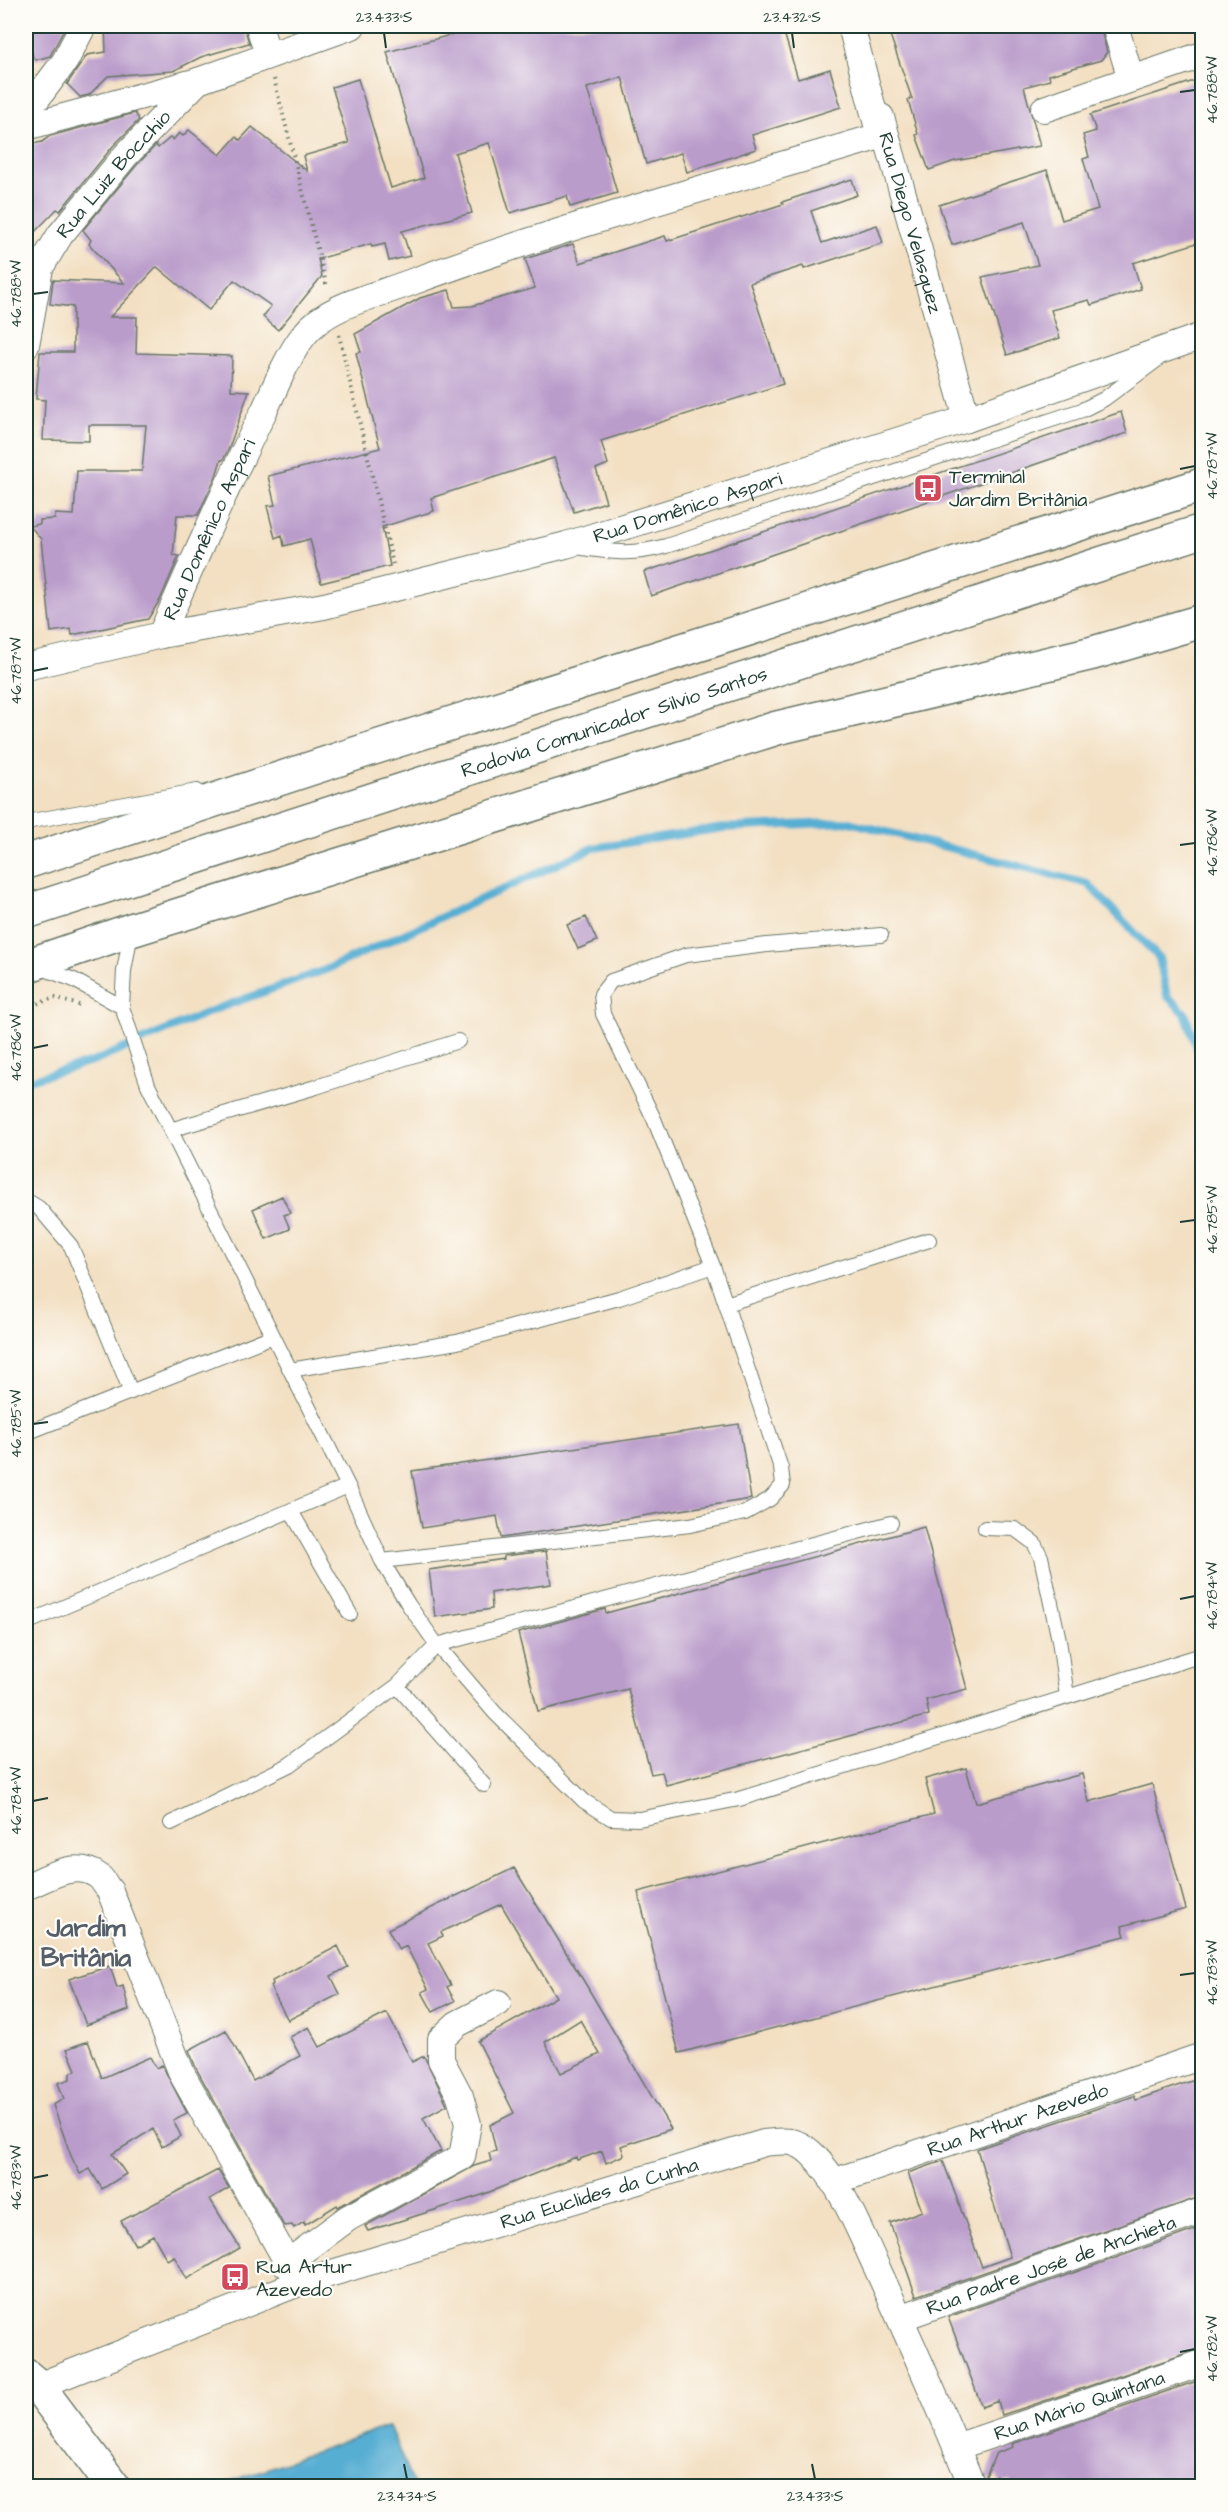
<svg xmlns="http://www.w3.org/2000/svg" width="1228" height="2512" viewBox="0 0 1228 2512" font-family="'Architects Daughter',sans-serif">
  <rect width="100%" height="100%" fill="#fdfcf7"/>
  <filter id="ink" filterUnits="userSpaceOnUse"><feTurbulence type="fractalNoise" baseFrequency=".0167" numOctaves="2"/><feDisplacementMap in="SourceGraphic" scale="12" xChannelSelector="R" yChannelSelector="G"/><feConvolveMatrix kernelMatrix="1 2 1 2 8 2 1 2 1" color-interpolation-filters="sRGB"/></filter>
  <filter id="wash" filterUnits="userSpaceOnUse"><feTurbulence type="fractalNoise" baseFrequency=".008" numOctaves="4" result="noise"/><feDisplacementMap in="SourceGraphic" scale="24" xChannelSelector="R" yChannelSelector="G"/><feGaussianBlur stdDeviation="1.35" result="paint"/><feColorMatrix in="noise" values="0 0 0 0 0 0 0 0 0 0 0 0 0 0 0 0 0 1.4 0 .05"/><feComposite in="paint" operator="in"/></filter>
  <g filter="url(#wash)">
    <rect width="100%" height="100%" fill="#f3e0c3"/>
    <path fill="#56aed3" stroke="#3a7684" stroke-width="1.5" d="M389 2426 414 2486H227L226 2483Z"/>
    <g fill="none" stroke-linecap="round" stroke-linejoin="round">
      <path stroke="#56aed3" stroke-width="8" d="M26 1081 95 1061 211 1011 325 970 593 848 723 828 849 822 1088 884 1159 958 1167 996 1185 1013 1202 1062"/>
    </g>
    <g id="blocks">
      <path fill="#ba9ccb" fill-rule="evenodd" d="M26 26H66L50 56 36 60 33 58Z
        M105 26H133L134 29 170 26H244L249 43 201 57 173 71 108 76 89 95 80 97 67 84 87 55 106 52Z
        M456 26H782L798 79 830 69 841 107 752 135 756 149 687 172 681 153 646 164 622 77 587 88 617 193 570 207 567 196 510 213 489 143 455 153 472 213 402 231 410 256 389 261 385 244 372 247 371 244 318 259 322 276 278 330 263 317 271 306 234 280 209 310 157 267 110 317H137L136 353 232 356 231 390 249 391 229 448 223 460H221L216 476 198 515H177L173 555 179 556 160 600 148 619 72 635 71 629 51 632 41 539 30 526 40 524V520L55 519V514L74 515 77 471H142L146 425H89V441L43 440 45 400 36 399 40 352H73V307L50 304 53 280 124 283 89 244 91 240 83 230 136 166 156 145 158 148 170 138 173 140 179 133 183 136 189 130 220 155 236 137 240 140 252 127 307 171 303 156 349 143 332 87 358 79 391 188 424 178 387 52 458 33Z
        M887 26H1100L1107 52 1101 60 1049 75 1050 80 1024 87 1040 146 955 161 929 170 916 135 918 134 908 100 912 99Z
        M1203 78V241L1133 263 1141 289 1091 305 1089 300 1051 310 1060 338 1007 355 982 277 1038 265 1024 222 952 245 939 205 1047 170 1062 220 1098 209 1083 159 1089 157 1083 135 1096 131 1090 115Z
        M135 113 139 120 113 146 60 211 57 209 26 241V145L42 142 50 136Z
        M852 179 857 195 811 211 822 243 877 225 883 243 804 269 803 266 750 283 783 384 601 441 608 464 596 469 606 502 574 512 554 458 431 498 434 511 382 527 390 566 321 583 310 539 284 546 282 535 275 538 267 506 275 505 268 476 380 448 356 353 361 352 355 334 420 298 449 290 454 307 472 306 535 288 525 259 573 244 580 263 665 236 667 241 783 204 782 202Z
        M1121 412 1127 433 651 596 644 572Z
        M586 917 597 941 578 949 567 925Z
        M282 1196 290 1213 284 1215 290 1229 266 1239 253 1209Z
        M739 1424 751 1499 501 1538 497 1516 422 1528 412 1471Z
        M924 1527 967 1689 926 1700 929 1715 666 1785 662 1772 651 1774 628 1689 538 1711 518 1633 605 1609 606 1613Z
        M546 1551 551 1584 491 1593 492 1609 435 1617 429 1570 504 1559V1556Z
        M966 1768 976 1803 1082 1774 1089 1802 1152 1784 1186 1909 1122 1926 1125 1936 679 2053 638 1892 934 1814 925 1779Z
        M514 1868 585 1983 671 2129 621 2146 624 2155 606 2163 602 2151 577 2160 576 2157 482 2195 368 2231 365 2226 474 2166 491 2161 489 2153 496 2151 490 2125 514 2113 478 2041 556 1997 501 1904 441 1932 443 1936 428 1943 451 1985 447 1987 455 2001 433 2012 422 1992 428 1989 406 1946 399 1950 388 1929ZM580 2020 600 2054 561 2073 545 2042Z
        M338 1946 348 1967 331 1976 340 1994 288 2020 270 1986 273 1984 272 1981Z
        M110 1966 117 1988 123 1986 129 2010 86 2025 69 1979Z
        M387 2013 412 2062 424 2056 446 2102 447 2105 423 2118 441 2151 338 2207 337 2205 305 2225 304 2222 294 2228 292 2225 284 2226 196 2068 189 2050 226 2030 253 2081 300 2056 290 2037 309 2027 320 2047Z
        M88 2041 102 2078 150 2057 156 2068 162 2065 187 2113 173 2120 181 2136 162 2147 153 2129 112 2154 126 2174 102 2189 90 2169 80 2174 71 2156 53 2105 64 2099 58 2083 70 2079V2074L76 2070 67 2049Z
        M1203 2077V2196L916 2296 890 2223 922 2211 908 2173 943 2161 982 2267 1010 2257 977 2149 1134 2096 1136 2100Z
        M218 2170 229 2188 210 2199 240 2248 187 2279 174 2256 167 2260 153 2235 135 2245 121 2221Z
        M1203 2227V2318L1197 2320 1203 2334V2348L1002 2415 998 2401 982 2407 948 2317Z
        M1203 2379V2487H1011L1010 2481 999 2484 996 2476 986 2481 985 2478 996 2453 1013 2447 1012 2444Z"/>
    </g>
  </g>
  <g filter="url(#ink)">
    <use href="#blocks" fill-opacity="0" stroke="#697666" stroke-width="1.5"/>
    <g fill="none" stroke-linecap="round" stroke-linejoin="round">
      <g stroke="#697666" stroke-width="16">
        <path id="lane" d="M576 547C612 552 630 556 666 546L1082 410 1104 399 1157 360
          M26 822 197 791
          M131 932 124 971 122 1007 148 1085 348 1486 382 1561 408 1604 437 1645 495 1713 584 1801 611 1818 639 1819 739 1799 1202 1655
          M39 967 74 980 122 1007
          M170 1130 316 1087 458 1041
          M26 1200 39 1208 71 1246 131 1392
          M726 1304 929 1240
          M290 1370 457 1342 619 1298 713 1266 654 1119 603 1014 601 994 611 981 686 955 767 945 881 935
          M26 1433 273 1336
          M291 1511 350 1614
          M985 1528 1015 1529 1034 1543 1041 1557 1059 1640 1067 1697
          M382 1561 690 1525 745 1513 770 1499 783 1485 781 1468 713 1266
          M26 1623 348 1486
          M397 1686 484 1785
          M171 1823 289 1765 397 1686 437 1645 891 1523"/>
      </g>
      <g stroke="#697666" stroke-width="28">
        <g id="street">
          <path d="M259 26 268 55"/>
          <path d="M1115 26 1131 79"/>
          <path d="M1044 109 1202 55"/>
          <path d="M26 113 65 61 83 26"/>
          <path id="s1" d="M881 117 967 419"/>
          <path d="M26 127 198 81 352 26"/>
          <path id="s2" d="M26 345 40 268 60 235 125 156 198 81"/>
          <path id="s3" d="M161 635C194 560 227 484 264 411 276 386 287 357 304 335 327 305 375 296 409 283 563 226 723 183 880 136L851 26"/>
          <path id="s4" d="M26 667 161 635 324 606 566 545 967 419 1202 336"/>
          <path d="M26 1887C47 1878 76 1859 98 1876 103 1879 106 1887 110 1891L182 2074 299 2283"/>
          <path id="s5" d="M833 2182 1202 2056"/>
          <path d="M286 2264 348 2218 462 2157 468 2124 460 2096 441 2060V2039L457 2024 498 2003"/>
          <path id="s6" d="M900 2318 1202 2211"/>
          <path id="s7" d="M38 2386 299 2283 764 2143C784 2141 795 2138 811 2153 840 2180 860 2232 877 2268 910 2340 943 2413 972 2486"/>
          <path id="s8" d="M956 2447 1202 2363"/>
        </g>
      </g>
      <g stroke="#697666" stroke-width="36">
        <path id="secondary" d="M26 966 131 930 777 728 1093 653 1202 621
          M26 2376 38 2386 113 2486"/>
      </g>
      <g stroke="#697666" stroke-width="36">
        <g id="highway">
          <path d="M26 862 367 750 1202 485"/>
          <path id="s9" d="M26 912 1202 531"/>
        </g>
      </g>
      <path stroke="#697666" stroke-width="4" stroke-dasharray="1.5 4.5" stroke-linecap="butt" d="M274 79 327 287
        M339 335 393 564
        M26 1007 55 998 82 1006"/>
      <use href="#lane" stroke="#fff" stroke-width="14"/>
      <use href="#street" stroke="#fff" stroke-width="26"/>
      <use href="#secondary" stroke="#fff" stroke-width="33"/>
      <use href="#highway" stroke="#fff" stroke-width="33"/>
    </g>
  </g>
  <path fill="none" stroke="#1f3d34" stroke-width="2" d="M384 33 386 48M792 33 794 48M1180 92 1195 90M33 294 48 292M1180 469 1195 466M33 671 48 668M1180 845 1195 843M33 1048 48 1045M1180 1222 1195 1220M33 1424 48 1422M1180 1599 1195 1596M33 1801 48 1798M1180 1975 1195 1973M33 2178 48 2175M1180 2352 1195 2349M404 2464 407 2479M812 2464 815 2479"/>
  <defs>
    <g id="bus-square" transform="scale(1.5)"><rect x="-9" y="-9" width="18" height="18" rx="4" fill="#d1495b" stroke="#fdfcf7"/><path d="M-5-6H5V4H4V6H2V4H-2V6H-4V4H-5ZM-3.5-4V0h7V-4ZM-3.5 1.2v1.5H-2V1.2ZM2 1.2v1.5H3.5V1.2Z" fill="#fff"/></g>
  </defs>
  <g fill-rule="evenodd">
    <use href="#bus-square" x="928" y="488"/>
    <use href="#bus-square" x="235" y="2277"/>
  </g>
  <g text-anchor="middle" stroke-width="4.5" stroke-linejoin="round" paint-order="stroke">
    <g font-size="20" fill="#1f3d34" stroke="#fdfcf7">
      <text dy="7" stroke="none"><textPath href="#s2" startOffset="198">Rua Luiz Bocchio</textPath></text>
      <text dy="7" stroke="none"><textPath href="#s1" startOffset="110">Rua Diego Velasquez</textPath></text>
      <text dy="7" stroke="none"><textPath href="#s4" startOffset="681">Rua Domênico Aspari</textPath></text>
      <text dy="7" stroke="none"><textPath href="#s3" startOffset="116">Rua Domênico Aspari</textPath></text>
      <text dy="7" stroke="none"><textPath href="#s9" startOffset="618">Rodovia Comunicador Silvio Santos</textPath></text>
      <text dy="7" stroke="none"><textPath href="#s5" startOffset="195">Rua Arthur Azevedo</textPath></text>
      <text dy="7" stroke="none"><textPath href="#s7" startOffset="594">Rua Euclides da Cunha</textPath></text>
      <text dy="7" stroke="none"><textPath href="#s6" startOffset="160">Rua Padre José de Anchieta</textPath></text>
      <text dy="7" stroke="none"><textPath href="#s8" startOffset="130">Rua Mário Quintana</textPath></text>
    </g>
    <g font-size="20" fill="#1f3d34" stroke="#fdfcf7" text-anchor="start">
      <text x="949" y="483">Terminal<tspan x="949" dy="23">Jardim Britânia</tspan></text>
      <text x="256" y="2273">Rua Artur<tspan x="256" dy="23">Azevedo</tspan></text>
    </g>
    <g font-size="26" font-weight="bold" fill="#555e69" stroke="#fdfcf7">
      <text x="86" y="1936">Jardim<tspan x="86" dy="30">Britânia</tspan></text>
    </g>
  </g>
  <rect width="1228" height="2512" fill="none" stroke="#fdfcf7" stroke-width="66"/>
  <rect x="33" y="33" width="1162" height="2446" fill="none" stroke="#1f3d34" stroke-width="2"/>
  <g font-size="15" text-anchor="middle" fill="#1f3d34">
    <text x="384" y="22">23.433°S</text>
    <text x="792" y="22">23.432°S</text>
    <text transform="translate(1212 90) rotate(-90)" y="5">46.788°W</text>
    <text transform="translate(16 294) rotate(-90)" y="5">46.788°W</text>
    <text transform="translate(1212 466) rotate(-90)" y="5">46.787°W</text>
    <text transform="translate(16 671) rotate(-90)" y="5">46.787°W</text>
    <text transform="translate(1212 843) rotate(-90)" y="5">46.786°W</text>
    <text transform="translate(16 1048) rotate(-90)" y="5">46.786°W</text>
    <text transform="translate(1212 1220) rotate(-90)" y="5">46.785°W</text>
    <text transform="translate(16 1424) rotate(-90)" y="5">46.785°W</text>
    <text transform="translate(1212 1596) rotate(-90)" y="5">46.784°W</text>
    <text transform="translate(16 1801) rotate(-90)" y="5">46.784°W</text>
    <text transform="translate(1212 1973) rotate(-90)" y="5">46.783°W</text>
    <text transform="translate(16 2178) rotate(-90)" y="5">46.783°W</text>
    <text transform="translate(1212 2349) rotate(-90)" y="5">46.782°W</text>
    <text x="407" y="2501">23.434°S</text>
    <text x="815" y="2501">23.433°S</text>
  </g>
</svg>
